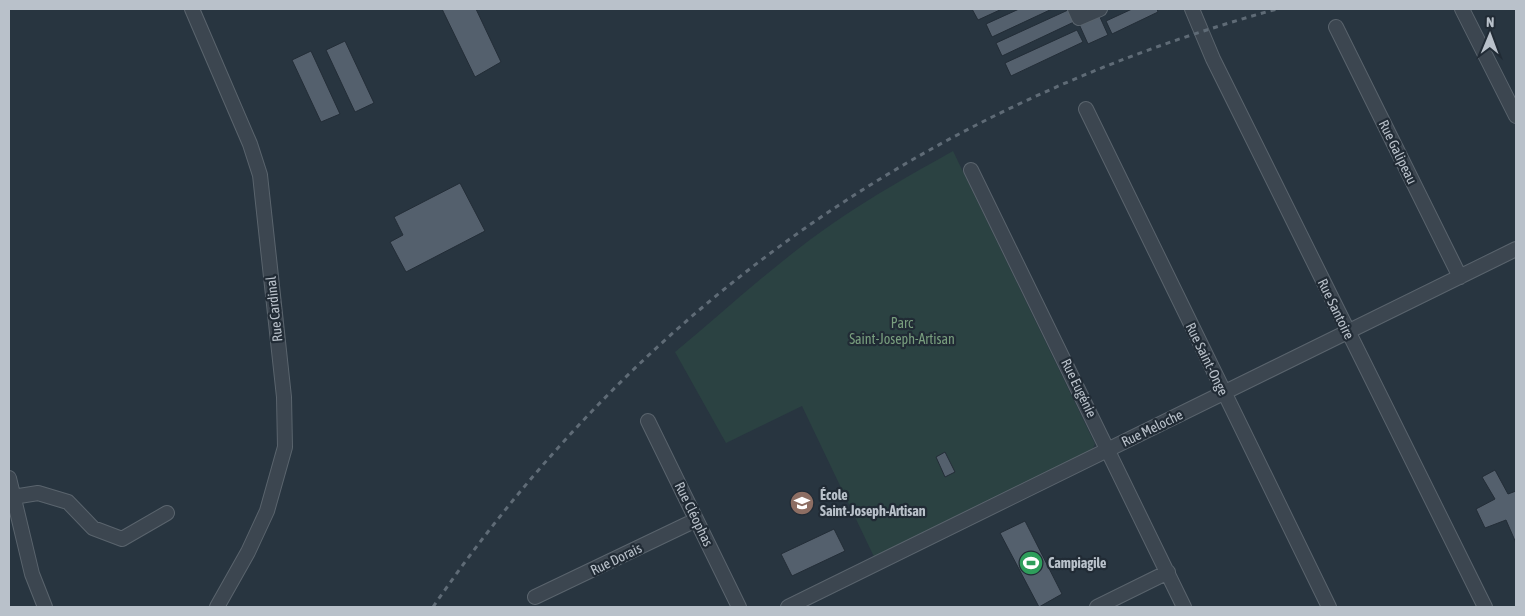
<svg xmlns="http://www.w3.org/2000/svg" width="1525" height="616" viewBox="0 0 1525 616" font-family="'Asap Condensed',sans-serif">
  <rect width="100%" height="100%" fill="#283540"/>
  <path fill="#2b4242" d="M953 151 1095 444 1092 450 877 563 802 406 726 443 675 352C727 309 777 262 832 224 871 197 912 174 953 151Z"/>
  <path fill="#54606d" stroke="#232d37" d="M442 9H476L501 62 475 77Z
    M972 9H1002L978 20Z
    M1019 9H1052L992 37 986 24Z
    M1132 9H1157L1158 12 1112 34 1106 21Z
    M1068 10 1074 22 1002 56 996 43Z
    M1099 15 1108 35 1088 44 1079 24Z
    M1077 30 1083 42 1011 76 1005 63Z
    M345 41 374 103 355 112 326 50Z
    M311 51 340 114 321 122 292 60Z
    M460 183 485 231 406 272 390 242 403 235 394 217Z
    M945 452 955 472 945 477 936 457Z
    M1495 470 1508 494 1516 491V543L1506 520 1485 528 1476 509 1495 499 1482 477Z
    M1025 521 1062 594 1039 607 1000 533Z
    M834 529 845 551 792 576 781 554Z"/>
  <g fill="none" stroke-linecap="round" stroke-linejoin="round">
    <g stroke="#5a646d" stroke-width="16">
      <path id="minor" d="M192 9 250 144 260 175 284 397 285 447 267 511 248 552 217 607
        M1075 9 1079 18 1100 9
        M1192 9 1213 59 1485 607
        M1462 9 1516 116
        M1336 27 1460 277
        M1086 109 1329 607
        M971 170 1184 607
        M648 421 739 607
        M9 478 32 574 45 607
        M13 497 38 493 68 502 93 528 122 539 167 513
        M535 597 696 520
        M788 607 1516 249
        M1097 607 1168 572"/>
    </g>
    <use href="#minor" stroke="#3c4650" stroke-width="14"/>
    <path stroke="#5f6b76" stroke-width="3" stroke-dasharray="5 5" stroke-linecap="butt" d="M433 607C640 306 924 106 1277 9"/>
  </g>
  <defs>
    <g id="school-disc" transform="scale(1.25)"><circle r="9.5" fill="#8d6e63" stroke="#212b35"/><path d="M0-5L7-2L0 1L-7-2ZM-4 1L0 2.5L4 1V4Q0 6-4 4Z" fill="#fff"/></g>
    <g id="stadium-disc" transform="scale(1.25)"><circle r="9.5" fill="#2e9e5b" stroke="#212b35"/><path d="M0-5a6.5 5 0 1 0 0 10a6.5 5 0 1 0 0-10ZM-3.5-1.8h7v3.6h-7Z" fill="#fff"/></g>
  </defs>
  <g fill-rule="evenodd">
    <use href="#school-disc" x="802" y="503"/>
    <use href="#stadium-disc" x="1031" y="563"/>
  </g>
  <g text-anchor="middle" stroke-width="4.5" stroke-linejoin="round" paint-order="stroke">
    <g font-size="14" fill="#b9c1ca" stroke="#212b35">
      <text transform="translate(1398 152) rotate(64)" y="5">Rue Galipeau</text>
      <text transform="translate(274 309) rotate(-96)" y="5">Rue Cardinal</text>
      <text transform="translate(1336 309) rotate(64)" y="5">Rue Santoire</text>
      <text transform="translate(1207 359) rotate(64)" y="5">Rue Saint-Onge</text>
      <text transform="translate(1079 388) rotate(64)" y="5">Rue Eugénie</text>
      <text transform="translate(1152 428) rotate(-26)" y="5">Rue Meloche</text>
      <text transform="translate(694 514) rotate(64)" y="5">Rue Cléophas</text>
      <text transform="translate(616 559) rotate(-26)" y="5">Rue Dorais</text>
    </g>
    <g font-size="14" fill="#799e7e" stroke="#212b35">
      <text x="902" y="328">Parc<tspan x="902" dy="16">Saint-Joseph-Artisan</tspan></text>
    </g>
    <g font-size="14" font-weight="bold" fill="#b9c1ca" stroke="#212b35" text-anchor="start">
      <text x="820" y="500">École<tspan x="820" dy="16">Saint-Joseph-Artisan</tspan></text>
      <text x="1048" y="568">Campiagile</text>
    </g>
  </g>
  <rect width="1525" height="616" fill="none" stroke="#b9c1ca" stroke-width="20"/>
  <g transform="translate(1490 35) rotate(1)" stroke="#212b35" stroke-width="4" paint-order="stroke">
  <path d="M0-4L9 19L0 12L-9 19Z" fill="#b9c1ca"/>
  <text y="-8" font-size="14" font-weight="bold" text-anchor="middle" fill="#b9c1ca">N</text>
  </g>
</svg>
